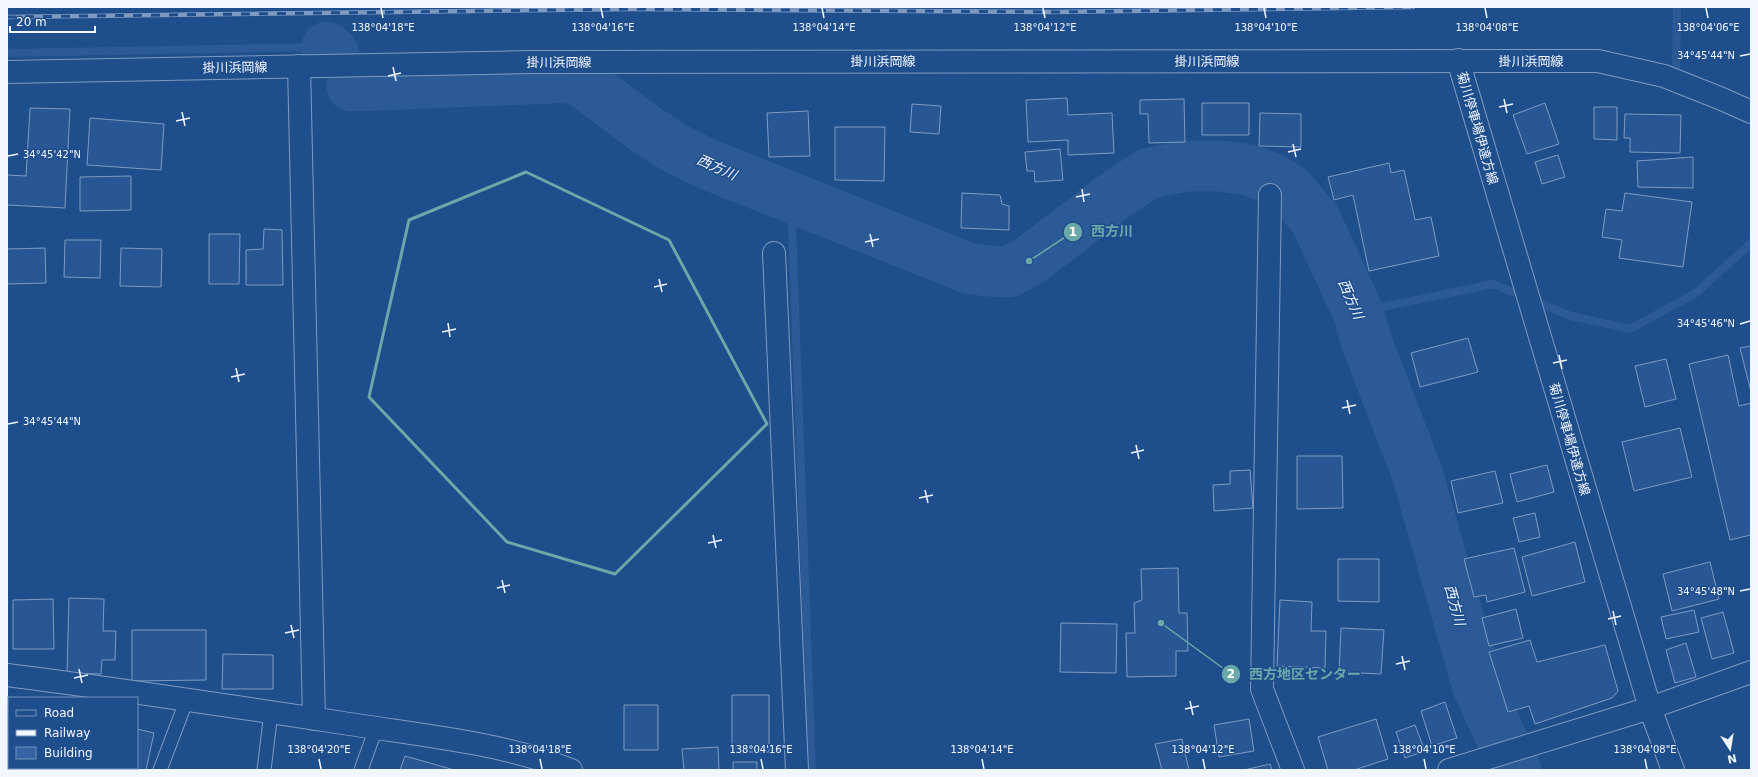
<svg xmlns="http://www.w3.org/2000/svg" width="1758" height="777" viewBox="0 0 1758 777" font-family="'DejaVu Sans','Noto Sans JP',sans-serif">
  <rect width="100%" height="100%" fill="#1f4e8c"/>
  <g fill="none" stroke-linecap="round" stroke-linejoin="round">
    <path stroke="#3b69a3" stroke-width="8" d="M7 53 327 47
      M1676 80 1677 7
      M791 198 812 770
      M1358 312 1493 284 1571 316 1630 329 1696 293 1751 243"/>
    <path stroke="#3b69a3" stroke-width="51" d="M327 47 334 54
      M352 86 576 77 647 130 675 148 707 164 968 268 987 271 1009 272 1029 261 1120 192 1149 173 1187 166H1222L1249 170 1271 178 1289 189 1315 219 1358 312 1367 343 1417 473 1478 687 1516 770"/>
  </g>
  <path fill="#3563a3" stroke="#f2f6ff" d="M1067 98 1068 115 1112 113 1114 153 1068 155V140L1028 142 1026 100Z
    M1184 99 1185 142 1149 143 1148 114H1140V100Z
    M1202 103H1249V135H1202Z
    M1545 103 1559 144 1527 154 1513 115Z
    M912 104 941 106 939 134 910 132Z
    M1594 107H1617V140L1594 139Z
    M30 108 70 109 65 208 7 205V175L26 176Z
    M808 111 810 156 769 157 767 113Z
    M1260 113 1301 114V147L1259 146Z
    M1625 114 1681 115 1680 153 1630 152V138H1624Z
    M90 118 164 124 161 170 87 165Z
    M835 127H885L884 181 835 180Z
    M1060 149 1063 180 1035 182 1034 171H1027L1025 152Z
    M1558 155 1565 177 1542 184 1535 162Z
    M1693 157V188L1638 187 1637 161Z
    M1389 163 1391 173 1404 170 1415 220 1431 217 1439 256 1369 271 1353 195 1334 200 1328 177Z
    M131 176V210L80 211V177Z
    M962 193 1000 195 1002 204 1009 206V230L961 228Z
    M1625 193 1692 202 1683 267 1619 258 1622 240 1602 237 1606 209 1622 211Z
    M264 229 282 230 283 285H246V250L263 249Z
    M209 234H240L239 284H209Z
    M65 240H101L100 278 64 277Z
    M45 248 46 283 7 284V249Z
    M121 248 162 249 161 287 120 286Z
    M1468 338 1478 372 1420 387 1411 353Z
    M1751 346V392L1740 348Z
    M1728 355 1739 406 1751 403V535L1730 540 1689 364Z
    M1666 359 1676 399 1645 407 1635 366Z
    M1680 428 1692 477 1634 491 1622 442Z
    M1297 456H1342L1343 508 1297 509Z
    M1547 465 1554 492 1517 502 1510 474Z
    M1250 470 1253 508 1214 511 1213 485 1230 484V471Z
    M1495 471 1503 503 1458 513 1451 481Z
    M1535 513 1540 537 1519 542 1513 518Z
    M1575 542 1585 582 1532 596 1522 557Z
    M1514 548 1525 592 1487 602 1486 595 1474 597 1464 559Z
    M1338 559H1379V602L1338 601Z
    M1710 562 1719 599 1672 611 1663 574Z
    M1178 568 1179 613H1187L1188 651H1176V676L1127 677 1126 633H1135L1134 603 1142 600 1141 569Z
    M69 598 104 599 103 631H116L115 660H102L101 674 67 673Z
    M53 599 54 649H13V600Z
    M1280 600 1312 602 1311 631H1326L1325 668 1277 666Z
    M1516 609 1523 638 1489 646 1482 618Z
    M1694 610 1699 632 1666 639 1661 617Z
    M1723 612 1734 653 1712 659 1701 618Z
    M1061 623 1117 624 1116 673 1060 672Z
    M1341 628 1384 630 1381 674 1339 672Z
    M132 630H206V680L132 681Z
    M1530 640 1537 662 1605 645 1618 691 1612 698 1535 724 1529 706 1508 712 1489 652Z
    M1686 643 1696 677 1675 683 1666 650Z
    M223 654 273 655V689H222Z
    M732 695H769V752H732Z
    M1445 702 1457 738 1432 746 1421 711Z
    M624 705H658V750H624Z
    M1249 719 1254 751 1219 757 1214 725Z
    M1376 719 1388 759 1354 770H1328L1318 737Z
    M1415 725 1425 751 1405 758 1396 732Z
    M137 729 154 733 146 770H108V768H137Z
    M1182 739 1189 770H1162L1155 744Z
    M718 747 719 770H684L682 749Z
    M7 756H9V768H83V770H7Z
    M405 756 451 769V770H400Z
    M733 762H757V770H733Z
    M1270 764 1272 770H1244Z"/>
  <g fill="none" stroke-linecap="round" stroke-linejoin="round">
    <g stroke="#f2f6ff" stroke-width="15">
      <path id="lane" d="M160 770 187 699
        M264 770 271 712
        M361 770 376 728"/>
    </g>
    <g stroke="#f2f6ff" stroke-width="24">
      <path id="street" d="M299 66 314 719
        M1270 195 1262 689 1293 770
        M774 253 797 770
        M7 675C119 689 231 706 343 723 419 735 499 742 571 770
        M1449 770 1650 708 1751 672"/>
    </g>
    <g stroke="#f2f6ff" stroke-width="24">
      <path id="secondary" d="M1458 60 1650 708 1673 770"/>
    </g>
    <g stroke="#f2f6ff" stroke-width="24">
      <path id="primary" d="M7 72 530 62 1598 61 1664 76 1722 99 1751 112"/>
    </g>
    <use href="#lane" stroke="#1f4e8c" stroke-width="13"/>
    <use href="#street" stroke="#1f4e8c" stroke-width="22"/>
    <use href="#secondary" stroke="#1f4e8c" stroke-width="22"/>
    <use href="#primary" stroke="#1f4e8c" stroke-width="22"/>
    <g stroke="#f2f6ff" stroke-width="4.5">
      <path id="rail" d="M7 17 634 9 1052 12 1413 7"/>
    </g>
    <use href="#rail" stroke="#1f4e8c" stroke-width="3" stroke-dasharray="9" stroke-linecap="butt"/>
  </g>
  <path d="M0 0H1758V777H0ZM526 172 669 240 767 424 615 574 507 542 369 397 409 220Z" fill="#1f4e8c" fill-opacity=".55" fill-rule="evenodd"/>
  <path fill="none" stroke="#6aa9a8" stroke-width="3" stroke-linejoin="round" d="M526 172 669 240 767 424 615 574 507 542 369 397 409 220Z"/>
  <path fill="none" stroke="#f2f6ff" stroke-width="1.5" d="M381 8 383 18M601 8 603 18M822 8 824 18M1043 8 1045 18M1264 8 1266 18M1485 8 1487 18M1706 8 1708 18M1740 56 1750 54M393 67 396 81M388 76 401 73M1504 99 1507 113M1499 107 1513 104M182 112 185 126M176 121 190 118M1293 144 1296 157M1288 152 1301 149M8 156 18 154M1082 189 1084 202M1076 197 1090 194M870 234 873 247M865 242 879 239M659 279 662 292M654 287 667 284M448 323 450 337M1740 324 1750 321M442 332 456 329M1559 355 1562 369M1553 363 1567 360M236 368 239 382M231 377 245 374M1347 400 1350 414M1342 408 1356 405M8 424 18 422M1136 445 1139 459M1131 453 1144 450M925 490 928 503M919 498 933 495M713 535 716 548M708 543 722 540M502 580 505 593M497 588 510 585M1740 591 1750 589M1613 611 1616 625M1608 619 1621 616M291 625 294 638M285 633 299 630M1402 656 1405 670M1396 664 1410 661M79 669 82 683M74 678 88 675M1190 701 1193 715M1185 709 1199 706M319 759 321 769M540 759 542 769M761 759 763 769M982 759 984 769M1203 759 1205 769M1424 759 1426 769M1645 759 1647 769"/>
  <g text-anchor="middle" stroke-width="3" stroke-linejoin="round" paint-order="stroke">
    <g font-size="13" fill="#f2f6ff" stroke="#1f4e8c">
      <text x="883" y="66">掛川浜岡線</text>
      <text x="1207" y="66">掛川浜岡線</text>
      <text x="1531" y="66">掛川浜岡線</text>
      <text x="559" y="67">掛川浜岡線</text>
      <text transform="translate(235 67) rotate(-1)" y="5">掛川浜岡線</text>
      <text transform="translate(1478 128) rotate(74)" y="5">菊川停車場伊達方線</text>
      <text transform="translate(1570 439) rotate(74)" y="5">菊川停車場伊達方線</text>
    </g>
    <g font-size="14" font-style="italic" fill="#f2f6ff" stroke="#1f4e8c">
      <text transform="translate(717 167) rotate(24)" y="5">西方川</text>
      <text transform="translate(1351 299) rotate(66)" y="5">西方川</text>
      <text transform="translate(1455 605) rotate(74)" y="5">西方川</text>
    </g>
  </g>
  <g font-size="10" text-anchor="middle" fill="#f2f6ff" stroke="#1f4e8c" stroke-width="3" stroke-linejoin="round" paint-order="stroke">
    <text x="383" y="31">138°04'18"E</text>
    <text x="603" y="31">138°04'16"E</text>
    <text x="824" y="31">138°04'14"E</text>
    <text x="1045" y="31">138°04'12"E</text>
    <text x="1266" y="31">138°04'10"E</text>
    <text x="1487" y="31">138°04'08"E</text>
    <text x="1708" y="31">138°04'06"E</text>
    <text x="1706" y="59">34°45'44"N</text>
    <text x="52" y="158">34°45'42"N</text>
    <text x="1706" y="327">34°45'46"N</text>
    <text x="52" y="425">34°45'44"N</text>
    <text x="1706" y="595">34°45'48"N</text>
    <text x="319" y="753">138°04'20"E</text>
    <text x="540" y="753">138°04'18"E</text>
    <text x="761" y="753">138°04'16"E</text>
    <text x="982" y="753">138°04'14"E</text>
    <text x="1203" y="753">138°04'12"E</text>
    <text x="1424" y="753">138°04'10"E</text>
    <text x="1645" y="753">138°04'08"E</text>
  </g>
  <path fill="none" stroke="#6aa9a8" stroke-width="1.5" d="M1029 261L1073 232M1161 623L1231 674"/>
  <g fill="#6aa9a8" stroke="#1f4e8c" stroke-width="1.5">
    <circle cx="1029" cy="261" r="4"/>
    <circle cx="1161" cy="623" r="4"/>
    <circle cx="1073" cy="232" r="10"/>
    <circle cx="1231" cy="674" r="10"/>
  </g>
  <g font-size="12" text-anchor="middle" font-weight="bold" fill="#fff">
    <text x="1073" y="236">1</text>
    <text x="1231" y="678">2</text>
  </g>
  <g font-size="14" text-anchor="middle" font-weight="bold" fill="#6aa9a8" stroke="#1f4e8c" stroke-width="3" stroke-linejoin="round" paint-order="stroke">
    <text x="1112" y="236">西方川</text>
    <text x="1305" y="679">西方地区センター</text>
  </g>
  <rect width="1758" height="777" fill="none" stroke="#f2f6ff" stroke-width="16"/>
  <rect x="8" y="697" width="130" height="72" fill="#1f4e8c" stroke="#7391ba"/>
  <rect x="16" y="710" width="20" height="6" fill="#1f4e8c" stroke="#7391ba"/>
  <text x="44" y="717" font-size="12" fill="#f2f6ff">Road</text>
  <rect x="16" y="730" width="20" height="6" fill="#f2f6ff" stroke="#7391ba"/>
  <text x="44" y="737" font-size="12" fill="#f2f6ff">Railway</text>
  <rect x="16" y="747" width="20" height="12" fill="#3563a3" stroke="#7391ba"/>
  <text x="44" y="757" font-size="12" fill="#f2f6ff">Building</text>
  <g transform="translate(1730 749) rotate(168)" stroke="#1f4e8c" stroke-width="3" paint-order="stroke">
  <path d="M0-3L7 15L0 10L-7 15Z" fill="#f2f6ff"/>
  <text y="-6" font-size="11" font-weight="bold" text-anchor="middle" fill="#f2f6ff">N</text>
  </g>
  <path d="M10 26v6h85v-6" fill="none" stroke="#f2f6ff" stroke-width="2"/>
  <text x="16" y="26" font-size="12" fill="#f2f6ff" stroke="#1f4e8c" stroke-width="3" paint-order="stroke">20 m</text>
</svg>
